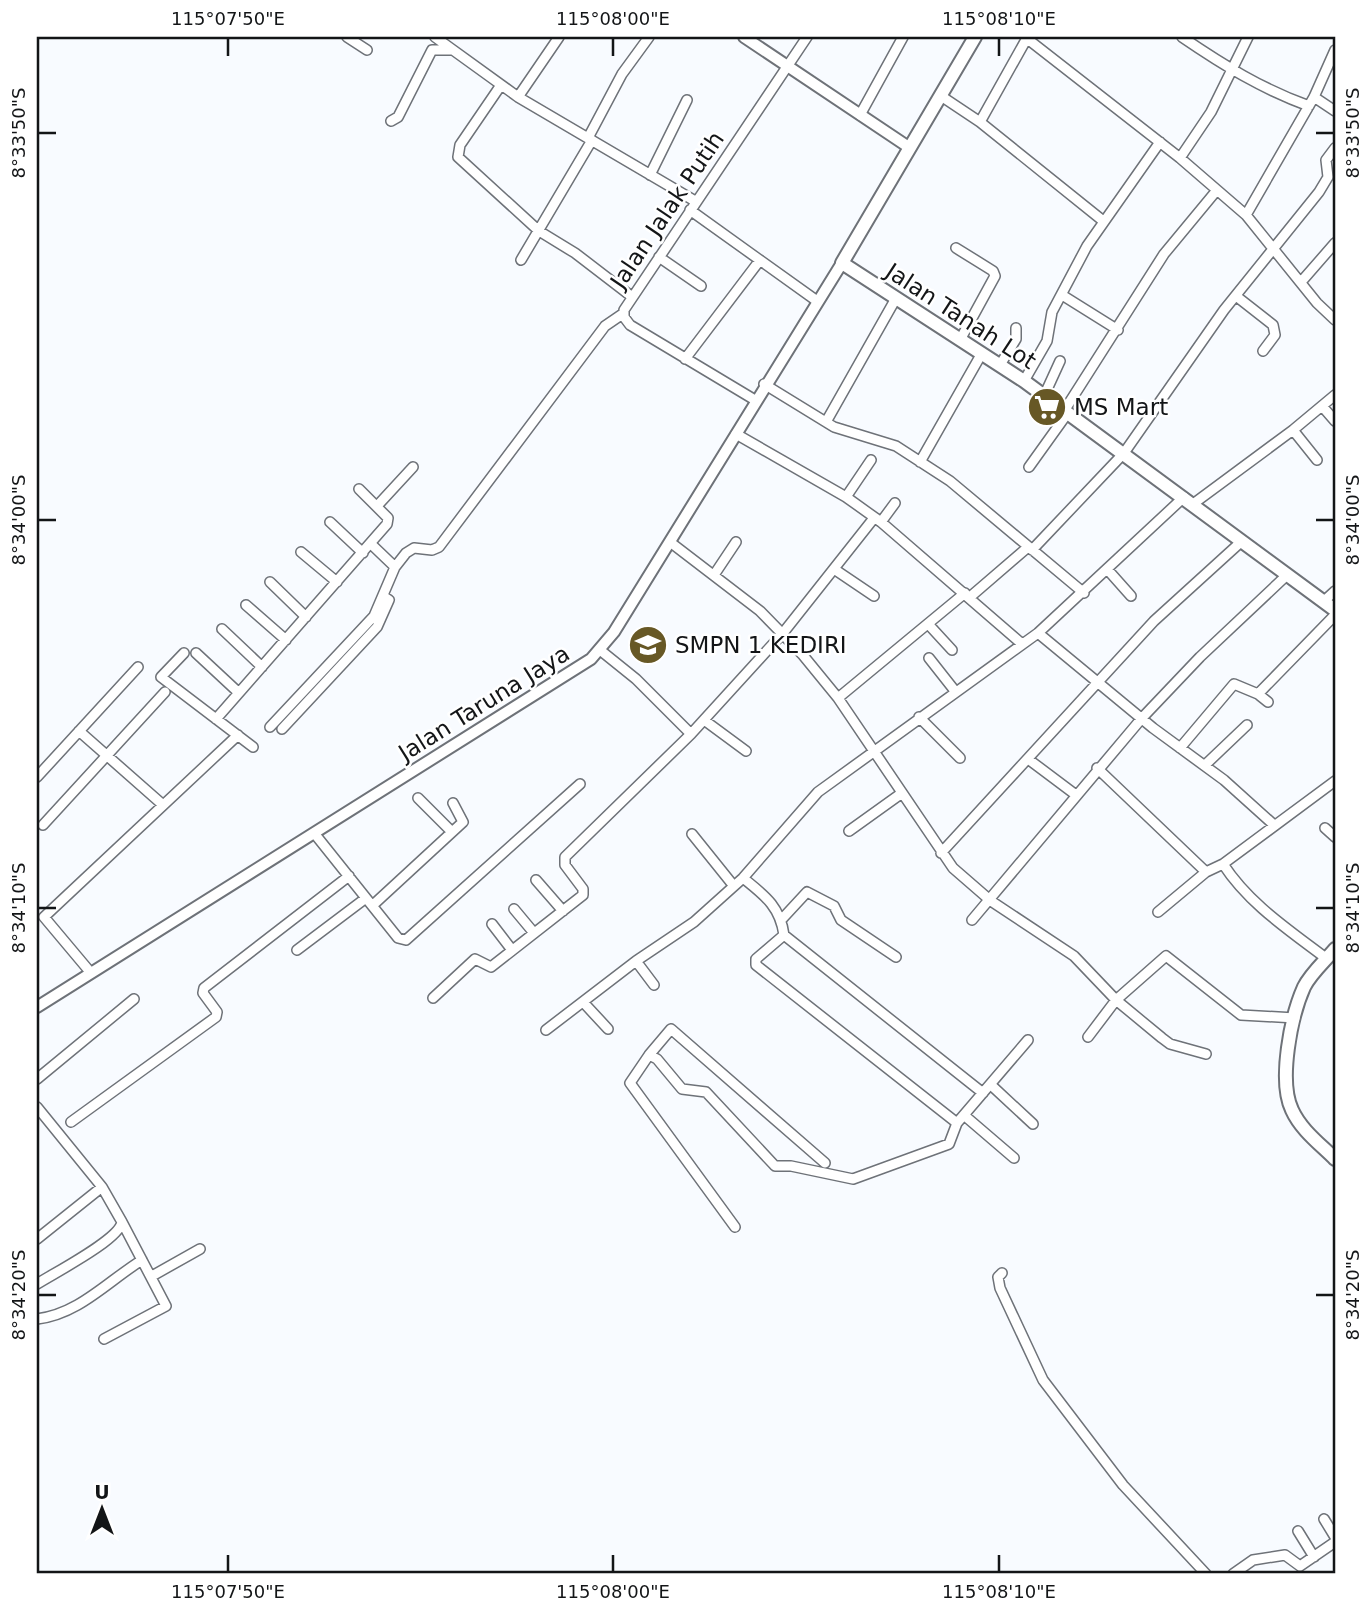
<svg xmlns="http://www.w3.org/2000/svg" width="1372" height="1611" viewBox="0 0 1372 1611" font-family="'DejaVu Sans',sans-serif">
  <rect width="100%" height="100%" fill="#f8fbff"/>
  <g fill="none" stroke-linecap="round" stroke-linejoin="round">
    <g stroke="#6e7278" stroke-width="12">
      <path id="minor" d="M347 37 367 50
        M435 37 518 97 695 201
        M1025 37 1180 158 1246 215 1317 303 1335 320
        M1182 37C1223 65 1262 89 1309 106
        M501 85 460 145 458 157 539 231 575 253 631 296
        M941 96 980 122 1102 220
        M518 97 559 37
        M1314 97 1335 111
        M860 115 903 37
        M391 121 398 117 432 50H450
        M980 122 1027 38
        M588 138 622 74 649 37
        M1180 158 1211 112 1248 37
        M650 175 687 100
        M690 210 817 301
        M1246 215 1314 97 1335 50
        M956 248 993 271 995 276 960 340
        M659 257 701 286
        M521 260 592 140
        M1301 282 1335 243
        M1062 295 1118 330
        M1236 296 1273 325 1275 335 1263 351
        M685 359 760 260
        M1000 365 1016 339V328
        M1024 381 1047 341 1052 312 1087 246 1160 142
        M764 384 834 427 896 446 950 481 1084 593
        M1044 396 1060 361
        M755 400 630 325 624 317V310L807 37
        M1322 406 1335 421
        M1064 411 1164 254 1217 190
        M826 422 895 300
        M1293 430 1317 460
        M736 434 846 497 881 522 1022 644
        M920 462 982 353
        M1029 467 1067 414
        M846 497 871 460
        M1193 504 1293 430 1335 395
        M377 506 413 467
        M330 522 363 553
        M881 522 895 503
        M670 542 760 611 802 654 838 698 953 868 991 901 1074 956 1116 1000 1162 1038 1170 1044 1206 1054
        M371 544 395 567
        M1032 550 1124 453 1224 310 1319 192 1328 177 1326 160 1335 148
        M301 552 337 582
        M834 569 874 596
        M1107 569 1131 596
        M714 575 736 542
        M270 582 306 617
        M970 597 1028 547
        M1324 601 1335 591
        M246 605 286 640
        M929 625 952 650
        M222 629 262 667
        M1038 633 1153 728 1224 780 1274 825
        M600 650 636 679 691 734
        M184 653 161 677 253 747
        M196 653 239 693
        M929 658 955 691
        M1258 694 1335 615
        M838 698 965 593
        M919 717 960 758
        M216 719 387 524 388 518 359 489
        M704 720 746 751
        M270 727 374 616 395 567 406 553 414 548 432 550 439 547 605 326 624 313
        M282 729 377 627 389 600 383 596
        M79 731 163 805
        M1180 748 1234 684 1258 694 1268 702
        M1028 759 1076 795
        M1205 765 1247 725
        M1097 768 1206 872
        M37 777 138 667
        M418 798 452 832
        M43 825 165 692
        M1325 828 1335 837
        M849 831 902 793
        M314 833 398 938 406 940 580 784
        M692 834 733 885
        M941 853 1154 621 1242 541
        M1223 864C1249 904 1289 930 1327 959
        M743 878C764 895 780 906 784 935L983 1093
        M536 880 563 911
        M373 905 463 822 453 803
        M514 909 534 933
        M1158 912 1206 872 1223 864 1335 781
        M782 919 807 892 834 906 841 920 896 957
        M972 920 1142 718 1200 657 1287 575
        M492 924 512 950
        M784 935 756 959V965L957 1123
        M297 950 366 898
        M636 961 654 985
        M91 973 44 917 238 735
        M433 998 475 959 491 967 583 895V889L565 865V857L691 734 783 633 874 518
        M583 1002 608 1029
        M546 1030 636 961 694 922 743 878 818 792 1038 633 1184 497
        M1088 1037 1116 1000 1166 956 1241 1015 1295 1018
        M649 1055 671 1029 825 1163
        M37 1079 134 999
        M991 1085 1033 1124
        M37 1107 102 1187 122 1222C119 1240 54 1273 37 1284
        M965 1116 1014 1158
        M71 1122 216 1017 217 1012 203 993 204 988 349 876
        M735 1227 630 1083 649 1055 657 1059 682 1089 706 1092 775 1166H791L853 1179 949 1144 957 1123 1028 1040
        M37 1239 102 1187
        M1002 1273 998 1277 1000 1288 1043 1380 1123 1485 1206 1574
        M152 1276 200 1249
        M37 1319C79 1314 108 1281 142 1260
        M104 1339 166 1306 122 1222
        M1324 1519 1335 1537
        M1298 1531 1314 1557
        M1233 1574 1253 1560 1285 1555 1300 1566 1335 1542"/>
    </g>
    <g stroke="#6e7278" stroke-width="14">
      <path id="tertiary" d="M744 37 910 148
        M37 1007 591 659 614 632 842 263"/>
    </g>
    <g stroke="#6e7278" stroke-width="16">
      <path id="secondary" d="M975 37 842 263 1024 381 1335 610
        M1335 949C1325 961 1311 973 1304 987 1291 1016 1278 1081 1292 1110 1301 1130 1320 1144 1335 1159"/>
    </g>
    <use href="#minor" stroke="#fff" stroke-width="9"/>
    <use href="#tertiary" stroke="#fff" stroke-width="10"/>
    <use href="#secondary" stroke="#fff" stroke-width="12"/>
  </g>
  <path fill="none" stroke="#131517" stroke-width="2.5" d="M228 38V56M613 38V56M999 38V56M38 133H56M1316 133H1334M38 520H56M1316 520H1334M38 908H56M1316 908H1334M38 1295H56M1316 1295H1334M228 1555V1572M613 1555V1572M999 1555V1572"/>
  <defs>
    <g id="supermarket-disc" transform="scale(2.0125)"><circle r="9.5" fill="#675825" stroke="#fff"/><path d="M-6-5.5h2.5l.6 2H6L4.5 2H-2.5L-4.4-4H-6ZM-1.5 3.2a1.3 1.3 0 1 0 .1 0ZM3 3.2a1.3 1.3 0 1 0 .1 0Z" fill="#fff"/></g>
    <g id="school-disc" transform="scale(2.0125)"><circle r="9.5" fill="#675825" stroke="#fff"/><path d="M0-5L7-2L0 1L-7-2ZM-4 1L0 2.5L4 1V4Q0 6-4 4Z" fill="#fff"/></g>
  </defs>
  <g fill-rule="evenodd">
    <use href="#supermarket-disc" x="1047" y="407"/>
    <use href="#school-disc" x="648" y="645"/>
  </g>
  <g text-anchor="middle" stroke-width="5" stroke-linejoin="round" paint-order="stroke">
    <g font-size="23" fill="#131517" stroke="#fff">
      <text transform="translate(667 210) rotate(-56)" y="8">Jalan Jalak Putih</text>
      <text transform="translate(961 316) rotate(33)" y="8">Jalan Tanah Lot</text>
      <text transform="translate(484 703) rotate(-32)" y="8">Jalan Taruna Jaya</text>
    </g>
    <g font-size="23" fill="#131517" stroke="#fff" text-anchor="start">
      <text x="1074" y="415">MS Mart</text>
      <text x="675" y="653">SMPN 1 KEDIRI</text>
    </g>
  </g>
  <rect width="1372" height="1611" fill="none" stroke="#ffffff" stroke-width="77"/>
  <g transform="translate(102 1509)" stroke="#ffffff" stroke-width="5" paint-order="stroke">
  <path d="M0-5L12 26L0 18L-12 26Z" fill="#131517"/>
  <text y="-10" font-size="19" font-weight="bold" text-anchor="middle" fill="#131517">U</text>
  </g>
  <rect x="38" y="38" width="1296" height="1534" fill="none" stroke="#131517" stroke-width="2.5"/>
  <g font-size="18" text-anchor="middle" fill="#131517">
    <text x="228" y="25">115°07'50"E</text>
    <text x="613" y="25">115°08'00"E</text>
    <text x="999" y="25">115°08'10"E</text>
    <text transform="translate(19 133) rotate(-90)" y="6">8°33'50"S</text>
    <text transform="translate(1353 133) rotate(-90)" y="6">8°33'50"S</text>
    <text transform="translate(19 520) rotate(-90)" y="6">8°34'00"S</text>
    <text transform="translate(1353 520) rotate(-90)" y="6">8°34'00"S</text>
    <text transform="translate(19 908) rotate(-90)" y="6">8°34'10"S</text>
    <text transform="translate(1353 908) rotate(-90)" y="6">8°34'10"S</text>
    <text transform="translate(19 1295) rotate(-90)" y="6">8°34'20"S</text>
    <text transform="translate(1353 1295) rotate(-90)" y="6">8°34'20"S</text>
    <text x="228" y="1598">115°07'50"E</text>
    <text x="613" y="1598">115°08'00"E</text>
    <text x="999" y="1598">115°08'10"E</text>
  </g>
</svg>
